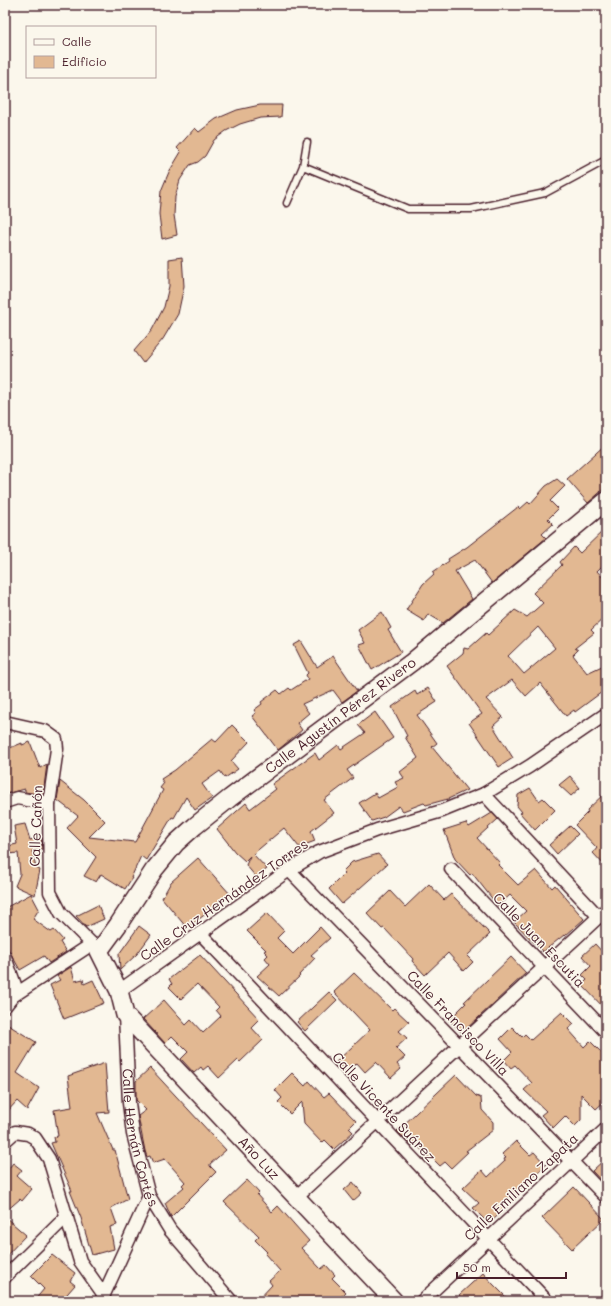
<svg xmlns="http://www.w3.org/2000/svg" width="611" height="1306" viewBox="0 0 611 1306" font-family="Mali,sans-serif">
  <rect width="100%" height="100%" fill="#fbf7ec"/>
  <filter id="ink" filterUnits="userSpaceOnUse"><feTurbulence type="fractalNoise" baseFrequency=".025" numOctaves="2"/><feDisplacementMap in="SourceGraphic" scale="8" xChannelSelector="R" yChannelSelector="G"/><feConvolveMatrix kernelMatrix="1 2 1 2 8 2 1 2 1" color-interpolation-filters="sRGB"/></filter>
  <g filter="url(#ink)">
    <path fill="#e2b892" stroke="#4a1f2b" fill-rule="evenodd" d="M260 105H282L281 117 260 118 240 124 226 131 214 140 205 156 198 162 190 165 180 180 175 197 174 215 177 235 162 239 159 214 161 191 169 172 181 152 177 148 195 128 199 132 216 119 237 110Z
      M182 257 184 286 178 314 163 339 143 363 134 351 152 330 164 307 169 286V259Z
      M606 444V487L588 503 567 479Z
      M557 479 565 486 550 501 558 509 548 519 553 524 542 534 546 538 492 583 475 560 455 571 472 599 443 623 428 614 424 621 406 610 423 584 434 574 433 572 449 561 448 559 467 547 518 507 520 509 528 502 530 504 546 486Z
      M606 528V562L597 571 606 581V616L591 630 594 633 575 648 578 650 573 655 587 673 602 666 606 672V689L575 712 574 710 566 716 540 683 526 696 512 680 486 699 503 717 493 726 513 758 499 767 469 723 482 714 447 666 463 653 464 648 468 649 486 633 488 635 515 610 527 617 543 603 533 593 562 565 560 562 574 547 580 553ZM538 627 555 648 524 674 508 656Z
      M382 612 391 628 388 630 401 652 372 670 359 645 365 643 358 630Z
      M301 641 317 667 333 656 357 691 342 702 333 690 302 704 309 713 297 723 302 730 278 750 252 716 256 713 254 710 262 704 261 702 277 690 281 694 289 688 291 690 308 679 306 675 308 673 294 645Z
      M428 688 437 702 417 715 437 743 432 747 467 790 448 799 426 805 424 803 403 811 399 806 384 817 372 821 359 803 375 793 378 798 398 787 395 782 404 778 400 772 418 758 405 737 407 736 392 707 415 691 417 695Z
      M375 712 393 738 347 770 353 778 324 800 334 813 311 831 315 841 299 847 284 828 253 854 267 869 256 877 246 865 250 856 245 861 235 852 217 829 246 803 250 809 276 789 272 784 315 753 319 760 338 745 341 749 365 733 358 725Z
      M232 725 249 742 231 761 238 769 225 778 220 771 202 784 212 798 195 810 186 797 174 818 172 817 146 860 141 856 131 878H132L125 889 101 874 96 882 84 876 96 857 67 828 78 816 57 800 60 781 84 800 105 821 89 837 135 842 163 790 160 788 164 783 161 779 175 770 212 739 216 742Z
      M30 742 40 768 47 764 43 795 25 792V789L5 794V750L22 743V745Z
      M570 776 580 788 571 796 559 785Z
      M530 788 539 801 543 798 555 810 535 830 520 813 522 812 517 806 518 795Z
      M606 792V867L593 853 597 848 575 825 588 812 587 810Z
      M492 813 498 819 477 838 500 863 498 865 518 885 536 870 552 888 555 885 584 919 565 936 564 935 543 952 514 922 526 911 510 895 498 906 472 873 470 875 455 859 444 830 466 823 469 827Z
      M25 824 30 840 41 837 42 849 32 851 36 868 40 870 35 895 15 886 20 874 18 853 9 854 8 846 17 844 14 826Z
      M570 826 578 834 557 854 549 845Z
      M378 854 387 864 342 904 329 889 345 873 343 871 352 862Z
      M198 858 231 895 187 928 162 898 171 882Z
      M429 884 444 900 451 894 490 934 467 956 473 962 464 971 448 953 425 975 412 961 413 959 384 928 382 929 367 913 390 891 405 907Z
      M31 894 39 909 33 919 51 932 54 930 63 940 60 942 66 952 49 963 44 956 20 970 5 943V908Z
      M98 905 104 919 86 927 76 916Z
      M267 913 284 931 277 938 293 954 320 927 330 938 311 955 315 958 299 975 300 976 279 996 257 976 270 964 265 958 268 955 264 951 266 950 247 931Z
      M139 926 151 935 137 954 120 970 119 954Z
      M595 944 606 956V1010L582 985 587 980 582 975 591 966 582 956Z
      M200 955 259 1019 251 1027 263 1040 240 1062 238 1060 219 1078 208 1066 203 1070 201 1067 194 1073 181 1059 188 1052 172 1036 165 1043 143 1019 164 1000 186 1025 191 1020 203 1033 221 1016 216 1010 219 1007 197 984 181 999 169 987 172 984 169 979Z
      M511 957 526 973 462 1033 449 1020 466 1003 464 1002Z
      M71 967 75 981 83 979 84 984 93 980 104 1003 64 1019 50 985 60 980 57 976Z
      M354 973 392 1010 394 1008 409 1022 399 1031 407 1038 396 1048 405 1057 397 1064 401 1069 391 1078 376 1062 365 1072 357 1063 347 1073 336 1062 370 1030 334 992Z
      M329 992 337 1000 305 1031 297 1022Z
      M562 1012 574 1024 568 1029 584 1047 590 1041 606 1057V1100L596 1109 581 1094V1120L575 1126 565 1116 553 1128 541 1115 546 1111 524 1090 532 1083 515 1065 511 1068 504 1060 512 1052 500 1039 512 1027 522 1037 525 1034 531 1040Z
      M5 1023 36 1042 17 1073 39 1088 27 1110 17 1101 5 1114Z
      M105 1063 109 1112 97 1113 113 1150H115L128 1199 111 1208 117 1225 110 1227 114 1249 92 1255 81 1218 70 1191H72L51 1143 55 1142 54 1137 58 1136 54 1110 72 1107 68 1076Z
      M150 1068 226 1150 210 1164V1166L216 1172 171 1217 165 1203 184 1187 182 1185 185 1182 165 1159 153 1163 150 1156 147 1157 145 1151 138 1116 146 1110 136 1100V1081Z
      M292 1073 305 1086 309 1081 324 1097 329 1093 356 1121 349 1128 353 1132 334 1149 325 1140 322 1143 304 1124 302 1102 290 1114 278 1102 282 1098 275 1090Z
      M456 1075 476 1096 481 1098 482 1110 493 1122V1130L466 1151 468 1152 451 1168 445 1162 440 1166 432 1158 430 1159 415 1143 412 1146 397 1131Z
      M516 1141 530 1155 534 1152 546 1165 517 1191 520 1194 489 1224 473 1208 479 1203 463 1188 482 1170 488 1177 505 1161 504 1159 506 1158 502 1154Z
      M606 1158V1186L592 1171Z
      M13 1163 22 1170 17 1176 32 1189 22 1201 20 1199 5 1212V1165L9 1168Z
      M247 1180 259 1193 257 1195 272 1212 278 1206 309 1241 301 1248 321 1269 326 1265 335 1275 332 1278 346 1292 337 1301H257L272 1285 269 1281 280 1271 265 1254 267 1252 255 1240 259 1236 224 1202Z
      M353 1182 362 1193 353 1201 344 1190Z
      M574 1187 604 1219 572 1249 542 1218Z
      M5 1217 26 1235 5 1257Z
      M52 1255 75 1273 70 1281 75 1285 61 1301 57 1299 34 1301 44 1289 31 1276Z
      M483 1273 493 1284 510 1301H465L459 1295Z"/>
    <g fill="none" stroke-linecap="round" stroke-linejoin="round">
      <g stroke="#4a1f2b" stroke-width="9">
        <path id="lane" d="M307 142 303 166 408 209H471L545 193 606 160
          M287 203 303 166"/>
      </g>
      <g stroke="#4a1f2b" stroke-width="15">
        <g id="street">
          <path d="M5 722 45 731 56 739 57 749 49 804 50 892 61 913 99 951"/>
          <path d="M484 794 599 917"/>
          <path d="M5 802 17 798 49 804"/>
          <path d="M451 869 606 1032"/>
          <path d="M289 870 606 1197"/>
          <path d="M200 933 547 1301"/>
          <path d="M5 957 15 985 13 996"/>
          <path d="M119 991 289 870 319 852 377 830 442 811 484 794 530 766 606 714"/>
          <path d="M5 1006 13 996 92 944"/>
          <path id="s1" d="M125 1015 129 1103 133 1134 149 1196 170 1230 231 1301"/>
          <path d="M5 1141 15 1132 28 1134 35 1138 49 1159 80 1261 104 1295"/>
          <path d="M296 1197 606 910"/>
          <path d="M5 1277 67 1216"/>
          <path d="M101 1301 149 1196"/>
          <path d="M422 1301 606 1129"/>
        </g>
      </g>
      <g stroke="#4a1f2b" stroke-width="20">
        <g id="secondary">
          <path id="s2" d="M394 1301 125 1015 119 991 99 951 118 925 154 870 176 843 195 826 230 798 412 662 606 501"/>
        </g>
      </g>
      <use href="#lane" stroke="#fbf7ec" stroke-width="6"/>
      <use href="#street" stroke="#fbf7ec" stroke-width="12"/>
      <use href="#secondary" stroke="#fbf7ec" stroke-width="17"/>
    </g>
  </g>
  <g text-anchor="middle" stroke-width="3" stroke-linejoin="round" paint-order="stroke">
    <g font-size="14" fill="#4a1f2b" stroke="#fbf7ec">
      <text dy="5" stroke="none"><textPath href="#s2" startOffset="803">Calle Agustín Pérez Rivero</textPath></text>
      <text transform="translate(36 826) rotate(-88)" y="5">Calle Cañón</text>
      <text transform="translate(224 900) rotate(-35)" y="5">Calle Cruz Hernández Torres</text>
      <text transform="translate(539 940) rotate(46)" y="5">Calle Juan Escutia</text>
      <text transform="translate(458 1023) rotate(46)" y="5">Calle Francisco Villa</text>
      <text transform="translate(384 1107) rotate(47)" y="5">Calle Vicente Suárez</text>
      <text dy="5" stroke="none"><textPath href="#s1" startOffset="124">Calle Hernán Cortés</textPath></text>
      <text transform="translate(259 1158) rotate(47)" y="5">Año Luz</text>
      <text transform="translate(521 1187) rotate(-43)" y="5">Calle Emiliano Zapata</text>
    </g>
  </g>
  <rect width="611" height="1306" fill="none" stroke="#fbf7ec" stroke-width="20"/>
  <rect x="10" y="10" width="591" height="1286" fill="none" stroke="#4a1f2b" stroke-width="1.5" filter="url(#ink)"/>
  <rect x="26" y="26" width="130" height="52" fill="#fbf7ec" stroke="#b4a19f"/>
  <rect x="34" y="39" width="20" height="6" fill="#fbf7ec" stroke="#b4a19f"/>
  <text x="62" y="46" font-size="12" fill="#4a1f2b">Calle</text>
  <rect x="34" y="56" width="20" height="12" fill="#e2b892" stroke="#b4a19f"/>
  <text x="62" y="66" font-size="12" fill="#4a1f2b">Edificio</text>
  <path d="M457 1272v6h109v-6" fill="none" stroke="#4a1f2b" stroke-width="2"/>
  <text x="463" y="1272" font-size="12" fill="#4a1f2b" stroke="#fbf7ec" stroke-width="3" paint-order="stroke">50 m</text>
</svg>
